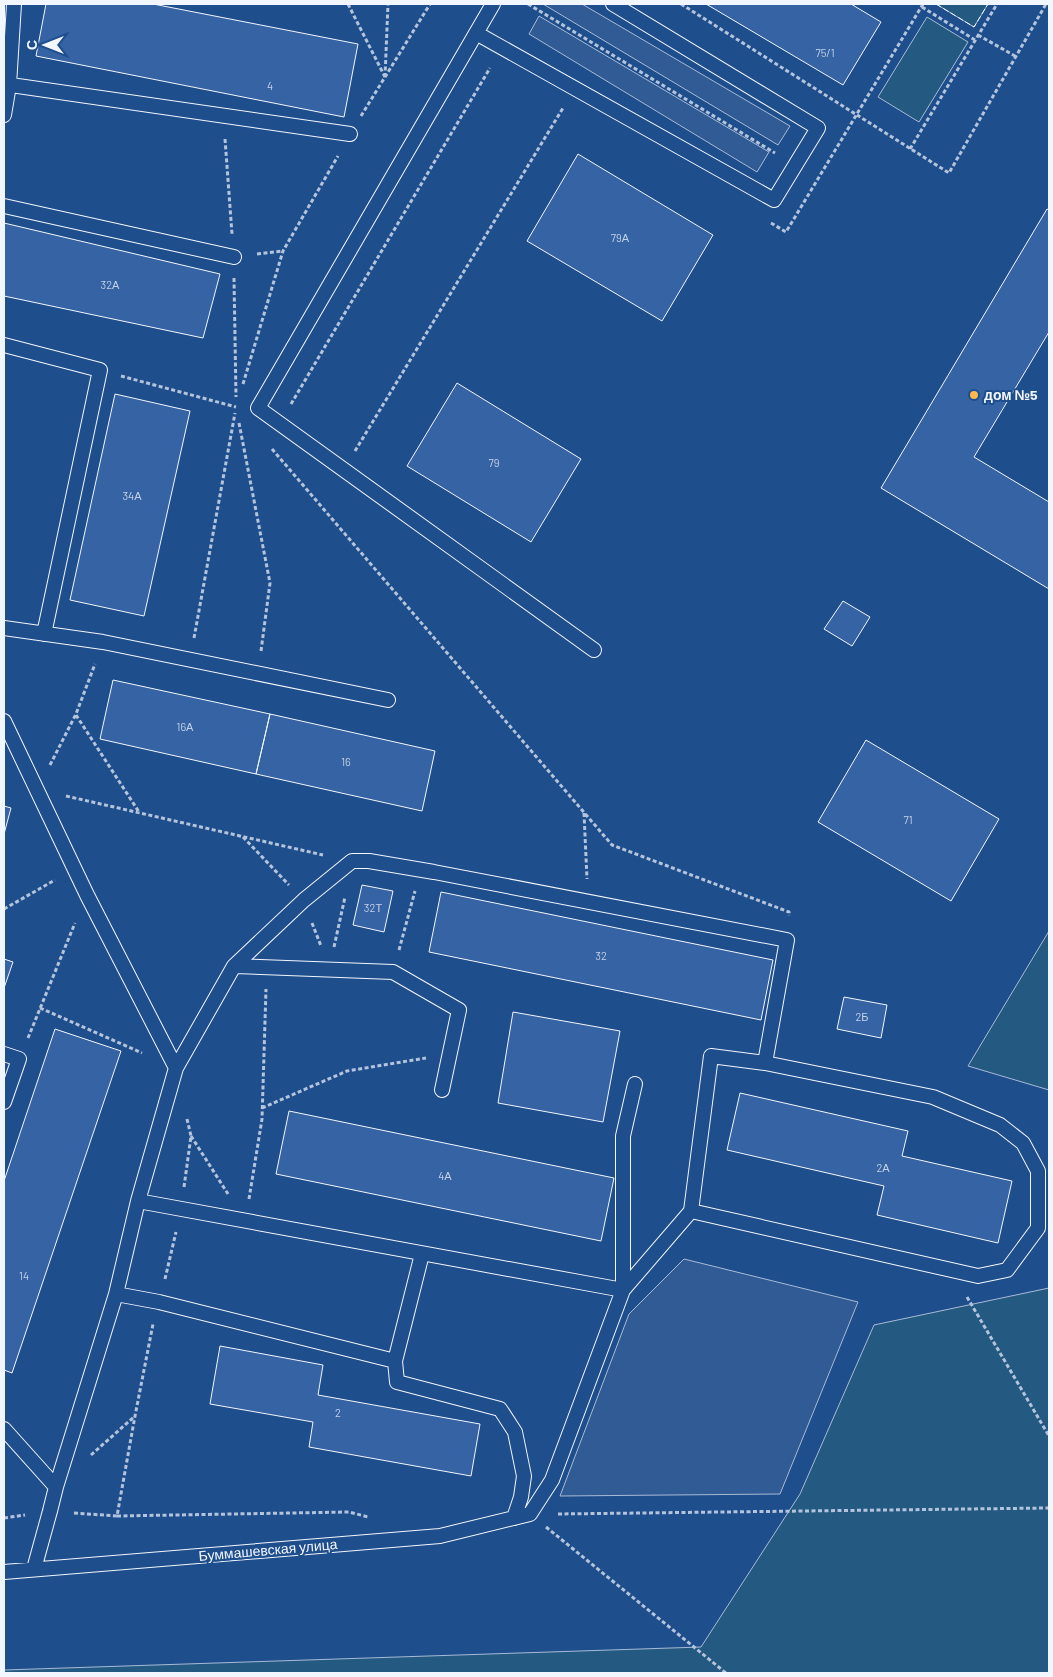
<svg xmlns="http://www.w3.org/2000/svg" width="1053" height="1677" viewBox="0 0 1053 1677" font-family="Barlow,sans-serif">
  <rect width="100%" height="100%" fill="#1f4e8c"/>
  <path fill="#245a82" stroke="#a8bbd7" d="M936 4H988L974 27Z
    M927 17 968 42 919 122 878 97Z
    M1049 931V1090L968 1066Z
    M1049 1288V1673H4V1670L701 1647 800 1494 874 1325Z"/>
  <path fill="#305b95" stroke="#a8bbd7" d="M543 4H582L790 126 778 145Z
    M539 16 769 152 757 172 529 34Z
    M684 1259 858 1302 780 1494 560 1496 629 1314Z"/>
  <path fill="#3563a3" stroke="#f2f6ff" d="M46 4H153L358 44 344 117 36 56Z
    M706 4H851L881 22 843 85Z
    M578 154 713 235 662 321 527 241Z
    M1047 209 1049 210V332L974 457 1049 502V589L881 488Z
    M4 223 220 274 203 338 4 296Z
    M457 383 581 459 531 542 407 466Z
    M115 394 190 411 144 616 70 600Z
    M843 601 870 617 852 646 824 629Z
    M113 680 270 714 256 774 100 739Z
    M270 714 435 751 422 811 256 774Z
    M866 740 999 819 951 901 818 822Z
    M4 806 11 808 4 834Z
    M362 885 393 891 384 932 353 925Z
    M441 892 773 960 761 1020 429 952Z
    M4 959 13 962 4 988Z
    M844 997 887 1005 881 1038 837 1029Z
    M513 1012 620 1031 603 1122 498 1103Z
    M55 1029 121 1051 12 1373 4 1370V1181Z
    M740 1093 908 1131 902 1156 1012 1181 998 1243 877 1215 884 1186 727 1150Z
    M289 1111 614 1178 601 1241 276 1174Z
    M220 1346 323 1365 318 1395 480 1424 471 1476 309 1447 313 1422 210 1404Z"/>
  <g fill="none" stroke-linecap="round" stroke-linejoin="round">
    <g stroke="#f2f6ff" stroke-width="16">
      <path id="lane" d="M493 4 258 408 594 650
        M476 33 774 200 818 128 613 4
        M4 84 350 134
        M4 115 9 85 14 4
        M4 206 234 257
        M4 345 100 370 44 634
        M4 628 103 642 388 700
        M4 721 87 895 176 1068 138 1201 116 1294 56 1487 50 1511 34 1569
        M234 966 393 972 459 1010 442 1090
        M4 1054 19 1059 4 1102
        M176 1068 234 966 304 900 352 861H369L434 872 787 940 765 1063
        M138 1201 623 1290V1136L635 1084
        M116 1294 159 1302 395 1361 422 1254
        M395 1361 397 1382 500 1409 515 1432 524 1476 521 1497 514 1518
        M4 1429 56 1487
        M4 1572 440 1536 530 1514 552 1480 623 1290 691 1211 978 1276 1007 1270 1038 1228V1171L1023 1143 1000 1125 933 1097 765 1063 711 1056 691 1211"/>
    </g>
    <path stroke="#b3c4dc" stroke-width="3" stroke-dasharray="4 2.5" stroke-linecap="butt" d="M348 4 385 77
      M528 4 775 153
      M681 4 949 173 1046 4
      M922 7 975 40
      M978 35 1015 56
      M385 77 388 4
      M361 116 430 4
      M225 139 232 234
      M910 149 997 4
      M771 223 786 232 923 4
      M257 254 283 251
      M234 278 236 397
      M121 376 236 407
      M243 384 283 251 338 156
      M291 404 490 68
      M239 423 270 583 261 651
      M272 449 612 845 789 912V916
      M355 451 563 108
      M194 638 235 413
      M76 715 139 812
      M50 765 76 714 95 664
      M66 796 323 855
      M584 813 587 879
      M243 837 289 885
      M4 909 55 880
      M312 923 321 946
      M334 947 345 897
      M399 950 415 891
      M40 1008 142 1053
      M28 1038 75 923
      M262 1108 347 1071 426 1058
      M191 1136 228 1194
      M184 1187 191 1136 187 1119
      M249 1199 262 1119 266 989
      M165 1279 176 1232
      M967 1297 1049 1436
      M91 1455 135 1416
      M74 1513 117 1516 135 1416 153 1324
      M558 1514 1049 1508
      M117 1516 349 1512 368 1517
      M4 1518 25 1515
      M546 1527 726 1673"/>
    <use href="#lane" stroke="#1f4e8c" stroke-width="14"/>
    <path stroke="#f2f6ff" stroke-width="1" stroke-dasharray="6 2.5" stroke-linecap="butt" d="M936 4 974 27 988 4"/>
  </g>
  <circle fill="#ffb74d" stroke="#1f4e8c" stroke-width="2" cx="974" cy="395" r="5"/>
  <g text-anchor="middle" stroke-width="4" stroke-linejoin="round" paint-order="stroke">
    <g font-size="11" fill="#c3d1e8">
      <text x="825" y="57">75/1</text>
      <text x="270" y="90">4</text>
      <text x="620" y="242">79А</text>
      <text x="110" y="289">32А</text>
      <text x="494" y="467">79</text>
      <text x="132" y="500">34А</text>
      <text x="185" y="731">16А</text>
      <text x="346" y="766">16</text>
      <text x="908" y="824">71</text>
      <text x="373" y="912">32Т</text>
      <text x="601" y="960">32</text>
      <text x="862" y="1021">2Б</text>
      <text x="883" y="1172">2А</text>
      <text x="445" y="1180">4А</text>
      <text x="24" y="1280">14</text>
      <text x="338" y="1417">2</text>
    </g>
    <g font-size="14" font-weight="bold" fill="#f2f6ff" stroke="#1f4e8c" text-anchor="start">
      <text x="984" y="400">дом №5</text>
    </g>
    <g font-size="14" fill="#f2f6ff" stroke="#1f4e8c">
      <text transform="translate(268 1550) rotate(-5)" y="5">Буммашевская улица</text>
    </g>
  </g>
  <rect width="1053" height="1677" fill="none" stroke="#f2f6ff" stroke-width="10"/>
  <g transform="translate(45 45) rotate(270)" stroke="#1f4e8c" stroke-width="4" paint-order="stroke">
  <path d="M0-4L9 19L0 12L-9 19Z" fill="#f2f6ff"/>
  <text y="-8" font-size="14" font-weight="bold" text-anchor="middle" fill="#f2f6ff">С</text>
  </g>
</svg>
